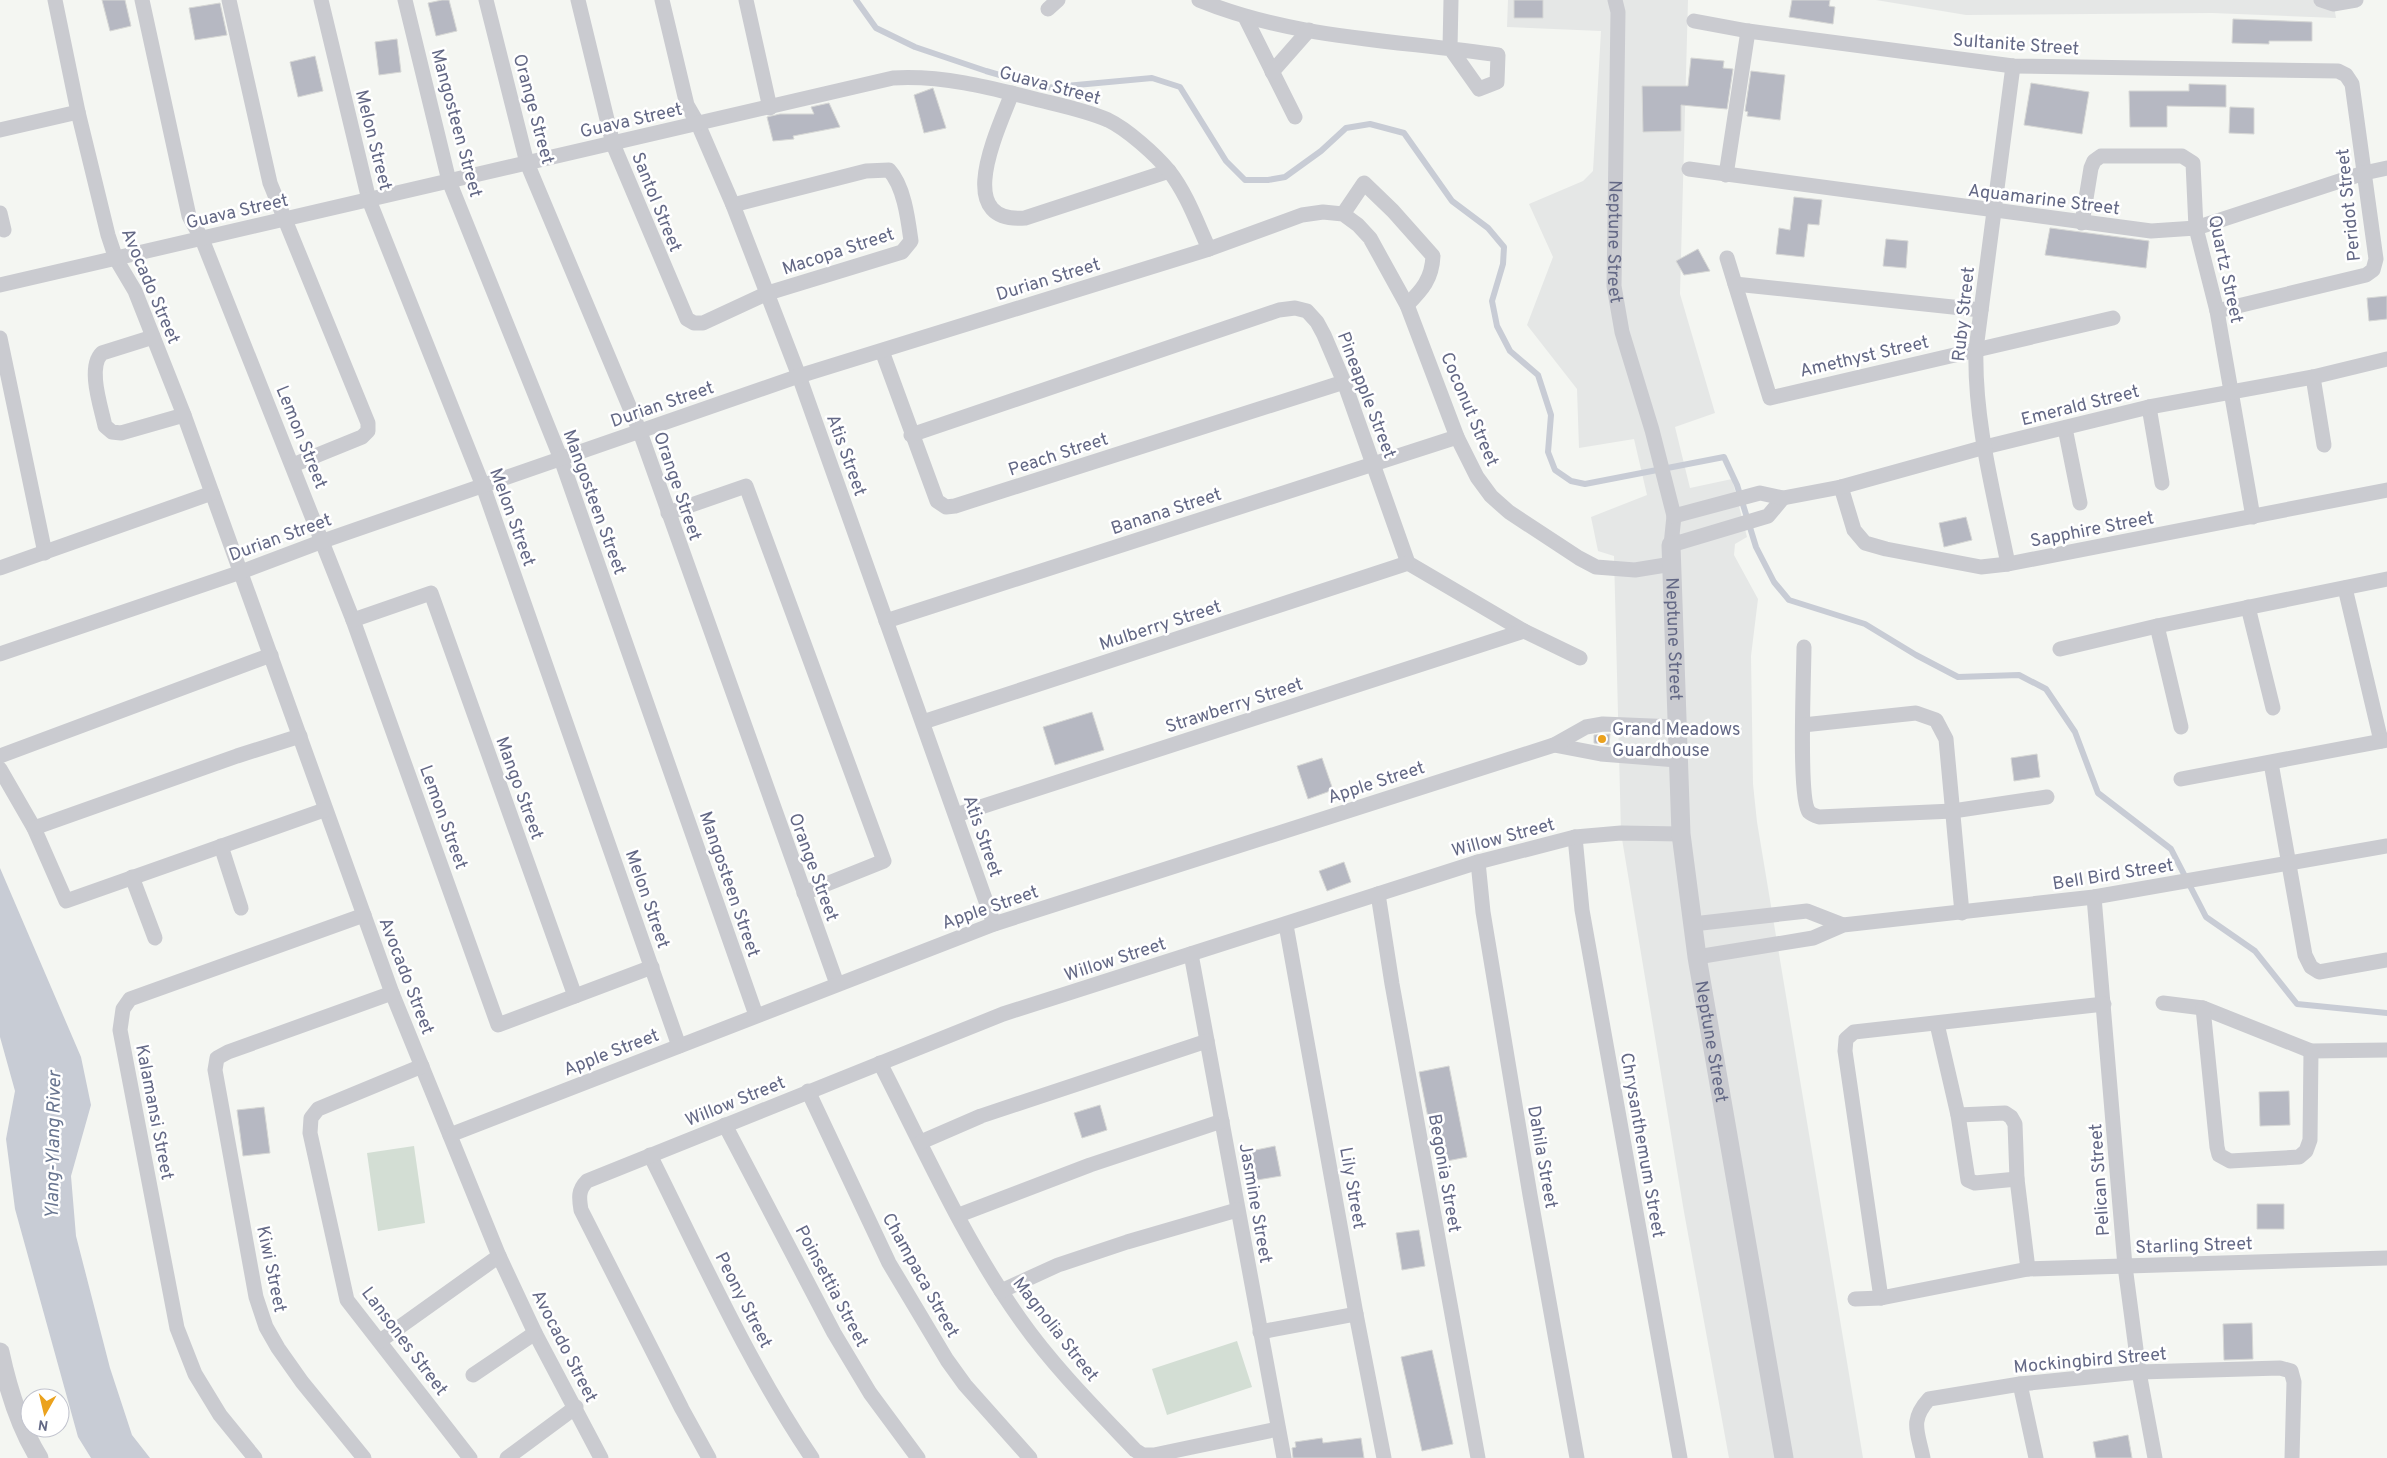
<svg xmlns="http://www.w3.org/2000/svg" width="2387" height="1458" viewBox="0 0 2387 1458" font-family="Overpass,sans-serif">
  <rect width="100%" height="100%" fill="#f4f6f2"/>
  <path fill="#e5e7e6" d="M1508 0H1688L1680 294 1715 413 1675 427 1690 488 1732 479 1747 537 1735 544 1734 555 1758 599 1751 656 1753 784 1757 822 1863 1458H1729L1684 1212 1621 833 1614 556 1598 551 1591 517 1647 495 1634 439 1579 448 1577 389 1527 325 1553 257 1529 204 1583 181 1593 171 1601 31 1507 27Z
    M1876 0H2333L2336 18 2212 13 1966 15Z"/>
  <path fill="#d3ded4" d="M414 1146 425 1223 378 1231 367 1153Z
    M1237 1341 1252 1387 1167 1415 1152 1369Z"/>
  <path fill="#c8ccd5" d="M0 868 81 1057 91 1105 71 1176 76 1236 110 1368 132 1435 150 1458H91L78 1437 15 1209 6 1139 15 1091 0 1037Z"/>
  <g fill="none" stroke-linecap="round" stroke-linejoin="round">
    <path stroke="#c8ccd5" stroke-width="6" d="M856 0 876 28 915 47 986 71 1044 88 1152 78 1180 87 1226 161 1245 180H1268L1285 177 1321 151 1346 128 1370 124 1404 133 1452 201 1488 228 1504 247 1503 264 1492 301 1497 326 1510 351 1538 375 1551 415 1548 452 1555 470 1571 481 1585 484 1724 457 1737 485 1756 547 1774 582 1789 600 1865 624 1916 655 1958 677 2019 675 2046 689 2075 732 2098 793 2171 849 2206 917 2255 951 2297 1004 2387 1013"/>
  </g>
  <path fill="#b6b8c2" stroke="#d6d7d5" d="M102 0H125L131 26 110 31Z
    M442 0H449L457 31 436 36 428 3Z
    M1514 0H1543V18H1514Z
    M1792 0H1830L1829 6 1835 7 1833 24 1789 17Z
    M220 3 227 35 195 40 189 8Z
    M2233 19 2312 22V41H2269V44L2232 43Z
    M397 39 401 72 379 75 375 42Z
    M315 56 323 91 298 97 290 62Z
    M1691 58 1724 61 1723 68 1733 69 1727 109 1681 105V131L1643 132 1642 86H1688Z
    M1751 71 1785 75 1780 120 1747 116 1748 112 1745 111Z
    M2031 83 2089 92 2082 134 2024 125Z
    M2189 84 2226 85V107L2167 106V127H2130L2129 91H2189Z
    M933 88 946 128 924 133 914 95Z
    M829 103 840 127 793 136 794 139 773 141 767 117 780 114H814L811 107Z
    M2230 107 2254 108V134L2229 133Z
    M1794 197 1822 200 1819 225 1808 224 1804 257 1776 254 1779 228 1790 230Z
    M2050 228 2149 241 2146 268 2045 255Z
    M1886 239 1908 241 1906 268 1883 266Z
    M1698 249 1710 271 1684 275 1676 261Z
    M2387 296V319L2369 321 2367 298Z
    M1966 517 1972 540 1944 547 1939 523Z
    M1092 712 1104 750 1055 765 1043 727Z
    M1610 734 1609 745 1594 743V735Z
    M2037 754 2040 777 2014 781 2011 758Z
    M1322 758 1333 790 1308 799 1297 766Z
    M1344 862 1351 882 1327 891 1319 871Z
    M1449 1066 1467 1157 1437 1163 1419 1072Z
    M2289 1091 2290 1125 2260 1126 2259 1092Z
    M1100 1105 1107 1130 1082 1138 1074 1113Z
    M264 1107 270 1153 243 1156 237 1110Z
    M1275 1146 1281 1176 1257 1180 1251 1151Z
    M2257 1204H2284V1229H2257Z
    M1419 1230 1425 1266 1402 1270 1396 1233Z
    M2252 1323 2253 1359 2224 1360 2223 1324Z
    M1432 1350 1453 1444 1422 1451 1401 1357Z
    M2128 1435 2132 1458H2096L2093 1442Z
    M1322 1438 1323 1443 1361 1438 1364 1458H1293L1292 1448 1296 1447 1295 1442Z"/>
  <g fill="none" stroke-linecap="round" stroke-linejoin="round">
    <g stroke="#cacbd0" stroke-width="15">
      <path d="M55 0 78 112 108 235 116 259 135 291 184 415 392 993 499 1256 535 1333 601 1458"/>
      <path d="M142 0 189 216 202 239 353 620 498 1025 652 967"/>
      <path d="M229 0 270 183 368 423V431L362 437 293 465"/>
      <path d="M321 0 369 200 483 486 679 1046"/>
      <path d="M405 0 449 181 561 459 756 1015"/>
      <path d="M486 0 527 163 640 432 837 984"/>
      <path d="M578 0 613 144 687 319 694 323H703L768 293 902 252 911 241C908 219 904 186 889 170L866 171 733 205"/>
      <path d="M662 0 687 105 698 124 733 205 799 376 994 924"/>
      <path d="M746 0 770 108"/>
      <path d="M1199 0C1294 39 1398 40 1498 55L1497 82 1479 89 1450 48 1451 0"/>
      <path id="s1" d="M1615 0 1618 12 1614 286 1622 332 1652 430 1674 516 1671 545 1768 516 1783 498"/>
      <path d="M2321 0 2333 4 2356 0"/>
      <path d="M1048 9 1058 0"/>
      <path d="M1245 17 1295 117"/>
      <path d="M1694 21 1748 31 2013 66 2338 71 2346 75 2352 84 2376 259 2373 270 2366 275 2217 311"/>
      <path d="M1272 72 1309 30"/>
      <path d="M1012 93C999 128 951 224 1025 218L1169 171"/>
      <path d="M0 130 78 112"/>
      <path d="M1689 169 2151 231 2196 228 2364 173 2387 168"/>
      <path d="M1726 175 1748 31"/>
      <path d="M0 213 4 230"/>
      <path d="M1343 214 1364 183 1393 211 1433 256C1432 279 1422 290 1407 305"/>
      <path d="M2082 223 2091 168 2094 161 2101 156H2182L2193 163 2196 228 2217 311 2253 517"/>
      <path d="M1727 258 1770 398 2113 318"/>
      <path d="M1735 284 1981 310"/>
      <path d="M0 285 893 78C941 75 988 87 1035 99 1059 105 1085 110 1108 120 1127 129 1156 155 1169 171 1187 194 1197 223 1209 249"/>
      <path d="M153 337 102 353C87 367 101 407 105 426L112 432 121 433 184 415"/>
      <path d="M0 338 45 553"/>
      <path d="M882 351 937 501 946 507 955 506 1344 382"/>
      <path d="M2313 377 2324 445"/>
      <path d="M2149 407 2162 483"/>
      <path d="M2065 428 2080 503"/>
      <path d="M911 435 1279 310 1295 308 1307 311 1317 322 1324 335 1344 382 1408 563 1524 631 1580 658"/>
      <path d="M1841 487 1854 530 1865 543 1886 549 1981 567 2008 564 2387 490"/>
      <path d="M668 513 746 486 884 861 804 893"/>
      <path d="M1674 516 1760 493 1783 498 1841 487 1985 447 2149 407 2313 377 2387 359"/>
      <path d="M2008 564C1994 494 1974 421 1976 349L2013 66"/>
      <path d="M0 568 212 493"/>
      <path d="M2345 588 2381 741"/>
      <path d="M2248 607 2273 708"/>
      <path d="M353 620 431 593 575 996"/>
      <path d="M886 621 1457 437"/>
      <path d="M2157 626 2181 727"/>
      <path d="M1804 647C1804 672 1798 798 1809 812 1811 814 1816 816 1819 817L1953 811 2047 797"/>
      <path d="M2060 649 2157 626 2387 579"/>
      <path d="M0 654 241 572 323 541 799 376 1209 249 1302 215 1323 212 1343 214 1358 225 1370 238 1407 305 1457 437 1477 477 1491 496 1509 512 1579 558 1596 567 1635 570 1672 564"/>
      <path d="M923 722 1408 563"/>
      <path d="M1803 725 1916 713 1936 720 1946 739 1962 913"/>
      <path d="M1554 745 1601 754 1677 760"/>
      <path d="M0 756 271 655"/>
      <path d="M2271 763 2305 955 2311 967 2319 972 2387 960"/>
      <path d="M0 769 34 828 66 901 324 810"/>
      <path d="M2181 779 2387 740"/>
      <path d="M956 815 1524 631"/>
      <path d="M34 828 237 756 300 736"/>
      <path d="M1575 837 1582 910 1680 1458"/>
      <path d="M221 846 241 908"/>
      <path d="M1478 862 1483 912 1530 1195 1577 1458"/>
      <path d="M132 877 155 938"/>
      <path d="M1378 894 1392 984 1478 1458"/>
      <path d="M2094 897 2125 1266 2139 1372 2155 1458"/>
      <path d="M1693 924 1807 911 1843 925"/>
      <path d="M1286 925 1356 1314 1384 1458"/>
      <path d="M1191 954 1284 1458"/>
      <path d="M1697 957 1813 938 1843 925 2094 897 2387 846"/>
      <path d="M2163 1003 2203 1008 2311 1051 2387 1050"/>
      <path d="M2203 1008 2217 1147 2219 1155 2230 1161 2299 1157 2306 1151 2310 1140 2311 1051"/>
      <path d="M1937 1024 1958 1115 1968 1180 1975 1183 2017 1179"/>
      <path d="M880 1063C924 1149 964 1240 1020 1319 1053 1366 1095 1408 1135 1450L1143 1455H1154L1278 1429"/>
      <path d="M422 1066 318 1109 311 1118 310 1133 347 1300 470 1458"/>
      <path d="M808 1091 889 1263 947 1360 965 1385 1030 1458"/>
      <path d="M1958 1115 2005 1113 2011 1117 2015 1124 2017 1179 2028 1269"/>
      <path d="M725 1125 834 1333 870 1393 918 1458"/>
      <path d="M450 1135 994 924 1554 745 1586 727 1603 724 1676 727"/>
      <path d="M921 1142 981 1116 1207 1041"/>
      <path d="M650 1155C701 1257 748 1363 812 1458"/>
      <path d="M959 1215 1090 1165 1222 1121"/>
      <path d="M1001 1291 1058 1265 1127 1242 1237 1210"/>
      <path d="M1881 1298 1845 1051 1846 1039 1854 1032 2104 1004"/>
      <path d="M1855 1299 1881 1298 2028 1269 2387 1258"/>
      <path d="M1260 1332 1356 1314"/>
      <path d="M380 1341 499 1256"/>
      <path d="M473 1375 535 1333"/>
      <path d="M2020 1384 2036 1458"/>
      <path d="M255 1458 220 1415 195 1374 177 1328 120 1030 123 1009 130 999 364 915"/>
      <path d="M364 1458 302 1382 278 1348 266 1327 256 1297 215 1070 217 1058 228 1052 392 993"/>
      <path d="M507 1458 576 1407"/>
      <path d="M709 1458 682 1409 581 1210C579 1198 578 1190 587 1181L1003 1014 1478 862 1575 837 1621 833 1681 834"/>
      <path d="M1923 1458C1918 1432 1909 1421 1929 1399L2020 1384 2139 1372 2280 1368 2291 1371 2294 1382 2292 1458"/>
    </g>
    <g stroke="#cacbd0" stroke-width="19">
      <path id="s2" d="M1671 545 1681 834 1697 957 1784 1458"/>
      <path d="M0 1352C8 1389 19 1426 39 1458"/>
    </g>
  </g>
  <circle fill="#eba21d" stroke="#fff" stroke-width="2" cx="1602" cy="739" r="5"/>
  <g text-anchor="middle" stroke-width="5" stroke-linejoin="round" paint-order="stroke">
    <g font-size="18" fill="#636885" stroke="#fff">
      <text transform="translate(2016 44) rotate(4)" y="6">Sultanite Street</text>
      <text transform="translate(1050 85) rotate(15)" y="6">Guava Street</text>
      <text transform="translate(534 109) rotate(75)" y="6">Orange Street</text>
      <text transform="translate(631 120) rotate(-13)" y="6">Guava Street</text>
      <text transform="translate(457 123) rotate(75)" y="6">Mangosteen Street</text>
      <text transform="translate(374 140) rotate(76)" y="6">Melon Street</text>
      <text transform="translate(2044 199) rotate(7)" y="6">Aquamarine Street</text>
      <text transform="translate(657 202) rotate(68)" y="6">Santol Street</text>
      <text transform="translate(2348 205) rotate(-96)" y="6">Peridot Street</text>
      <text transform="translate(237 211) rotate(-13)" y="6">Guava Street</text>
      <text dy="6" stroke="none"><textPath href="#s1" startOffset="242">Neptune Street</textPath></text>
      <text transform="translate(838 251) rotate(-18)" y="6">Macopa Street</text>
      <text transform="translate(2226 269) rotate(78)" y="6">Quartz Street</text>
      <text transform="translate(1048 279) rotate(-17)" y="6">Durian Street</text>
      <text transform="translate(151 286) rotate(67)" y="6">Avocado Street</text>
      <text transform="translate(1963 314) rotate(-84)" y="6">Ruby Street</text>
      <text transform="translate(1864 356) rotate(-13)" y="6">Amethyst Street</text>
      <text transform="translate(1367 395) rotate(69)" y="6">Pineapple Street</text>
      <text transform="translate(662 404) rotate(-19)" y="6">Durian Street</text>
      <text transform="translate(2080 405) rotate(-14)" y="6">Emerald Street</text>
      <text transform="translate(1470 409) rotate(67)" y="6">Coconut Street</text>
      <text transform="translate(302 437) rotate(68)" y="6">Lemon Street</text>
      <text transform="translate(1058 454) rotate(-18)" y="6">Peach Street</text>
      <text transform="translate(847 455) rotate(70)" y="6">Atis Street</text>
      <text transform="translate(678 486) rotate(71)" y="6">Orange Street</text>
      <text transform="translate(595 502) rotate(70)" y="6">Mangosteen Street</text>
      <text transform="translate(1166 511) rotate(-18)" y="6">Banana Street</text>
      <text transform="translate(513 517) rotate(70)" y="6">Melon Street</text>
      <text transform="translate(2092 529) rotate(-11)" y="6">Sapphire Street</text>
      <text transform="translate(280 537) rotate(-20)" y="6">Durian Street</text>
      <text transform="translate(1160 625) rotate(-18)" y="6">Mulberry Street</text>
      <text dy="6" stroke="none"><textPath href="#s2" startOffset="94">Neptune Street</textPath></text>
      <text transform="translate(1234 705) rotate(-18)" y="6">Strawberry Street</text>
      <text transform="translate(1376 782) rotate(-18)" y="6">Apple Street</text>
      <text transform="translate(520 788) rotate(70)" y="6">Mango Street</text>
      <text transform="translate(444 817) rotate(70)" y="6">Lemon Street</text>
      <text transform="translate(983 836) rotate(71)" y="6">Atis Street</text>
      <text transform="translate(1503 837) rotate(-15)" y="6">Willow Street</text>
      <text transform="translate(814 867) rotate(70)" y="6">Orange Street</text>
      <text transform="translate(2113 874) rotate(-9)" y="6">Bell Bird Street</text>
      <text transform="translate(730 884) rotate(71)" y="6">Mangosteen Street</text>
      <text transform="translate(648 899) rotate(71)" y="6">Melon Street</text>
      <text transform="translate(990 907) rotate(-19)" y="6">Apple Street</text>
      <text transform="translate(1115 959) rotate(-18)" y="6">Willow Street</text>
      <text transform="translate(407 976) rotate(69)" y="6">Avocado Street</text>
      <text dy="6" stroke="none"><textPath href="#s2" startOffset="499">Neptune Street</textPath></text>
      <text transform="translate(611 1052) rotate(-21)" y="6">Apple Street</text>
      <text transform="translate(735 1101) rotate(-22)" y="6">Willow Street</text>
      <text transform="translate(155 1112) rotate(79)" y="6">Kalamansi Street</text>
      <text transform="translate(1643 1145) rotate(80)" y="6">Chrysanthemum Street</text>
      <text transform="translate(1543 1157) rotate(80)" y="6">Dahila Street</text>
      <text transform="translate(1445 1173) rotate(80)" y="6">Begonia Street</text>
      <text transform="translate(2099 1180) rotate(-94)" y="6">Pelican Street</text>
      <text transform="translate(1353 1188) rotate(80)" y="6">Lily Street</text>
      <text transform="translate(1256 1203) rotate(80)" y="6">Jasmine Street</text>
      <text transform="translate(2194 1245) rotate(-2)" y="6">Starling Street</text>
      <text transform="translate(272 1269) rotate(78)" y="6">Kiwi Street</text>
      <text transform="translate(921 1275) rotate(61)" y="6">Champaca Street</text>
      <text transform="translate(832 1286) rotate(62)" y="6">Poinsettia Street</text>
      <text transform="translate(744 1300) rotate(63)" y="6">Peony Street</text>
      <text transform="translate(1056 1329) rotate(52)" y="6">Magnolia Street</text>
      <text transform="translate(405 1341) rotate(53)" y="6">Lansones Street</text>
      <text transform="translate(565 1346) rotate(63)" y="6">Avocado Street</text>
      <text transform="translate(2090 1360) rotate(-5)" y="6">Mockingbird Street</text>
    </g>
    <g font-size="18" fill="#636885" stroke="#fff" text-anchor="start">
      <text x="1612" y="735">Grand Meadows<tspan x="1612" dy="21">Guardhouse</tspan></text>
    </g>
    <g font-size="19" font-style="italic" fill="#687590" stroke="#fff">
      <text transform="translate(52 1145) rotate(-89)" y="7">Ylang-Ylang River</text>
    </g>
  </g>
  <g transform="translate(45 1413) rotate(188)"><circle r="24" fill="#ffffff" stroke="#c1c3ce"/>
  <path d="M0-4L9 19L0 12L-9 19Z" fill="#eba21d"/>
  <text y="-8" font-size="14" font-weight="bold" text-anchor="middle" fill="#636885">N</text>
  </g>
</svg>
